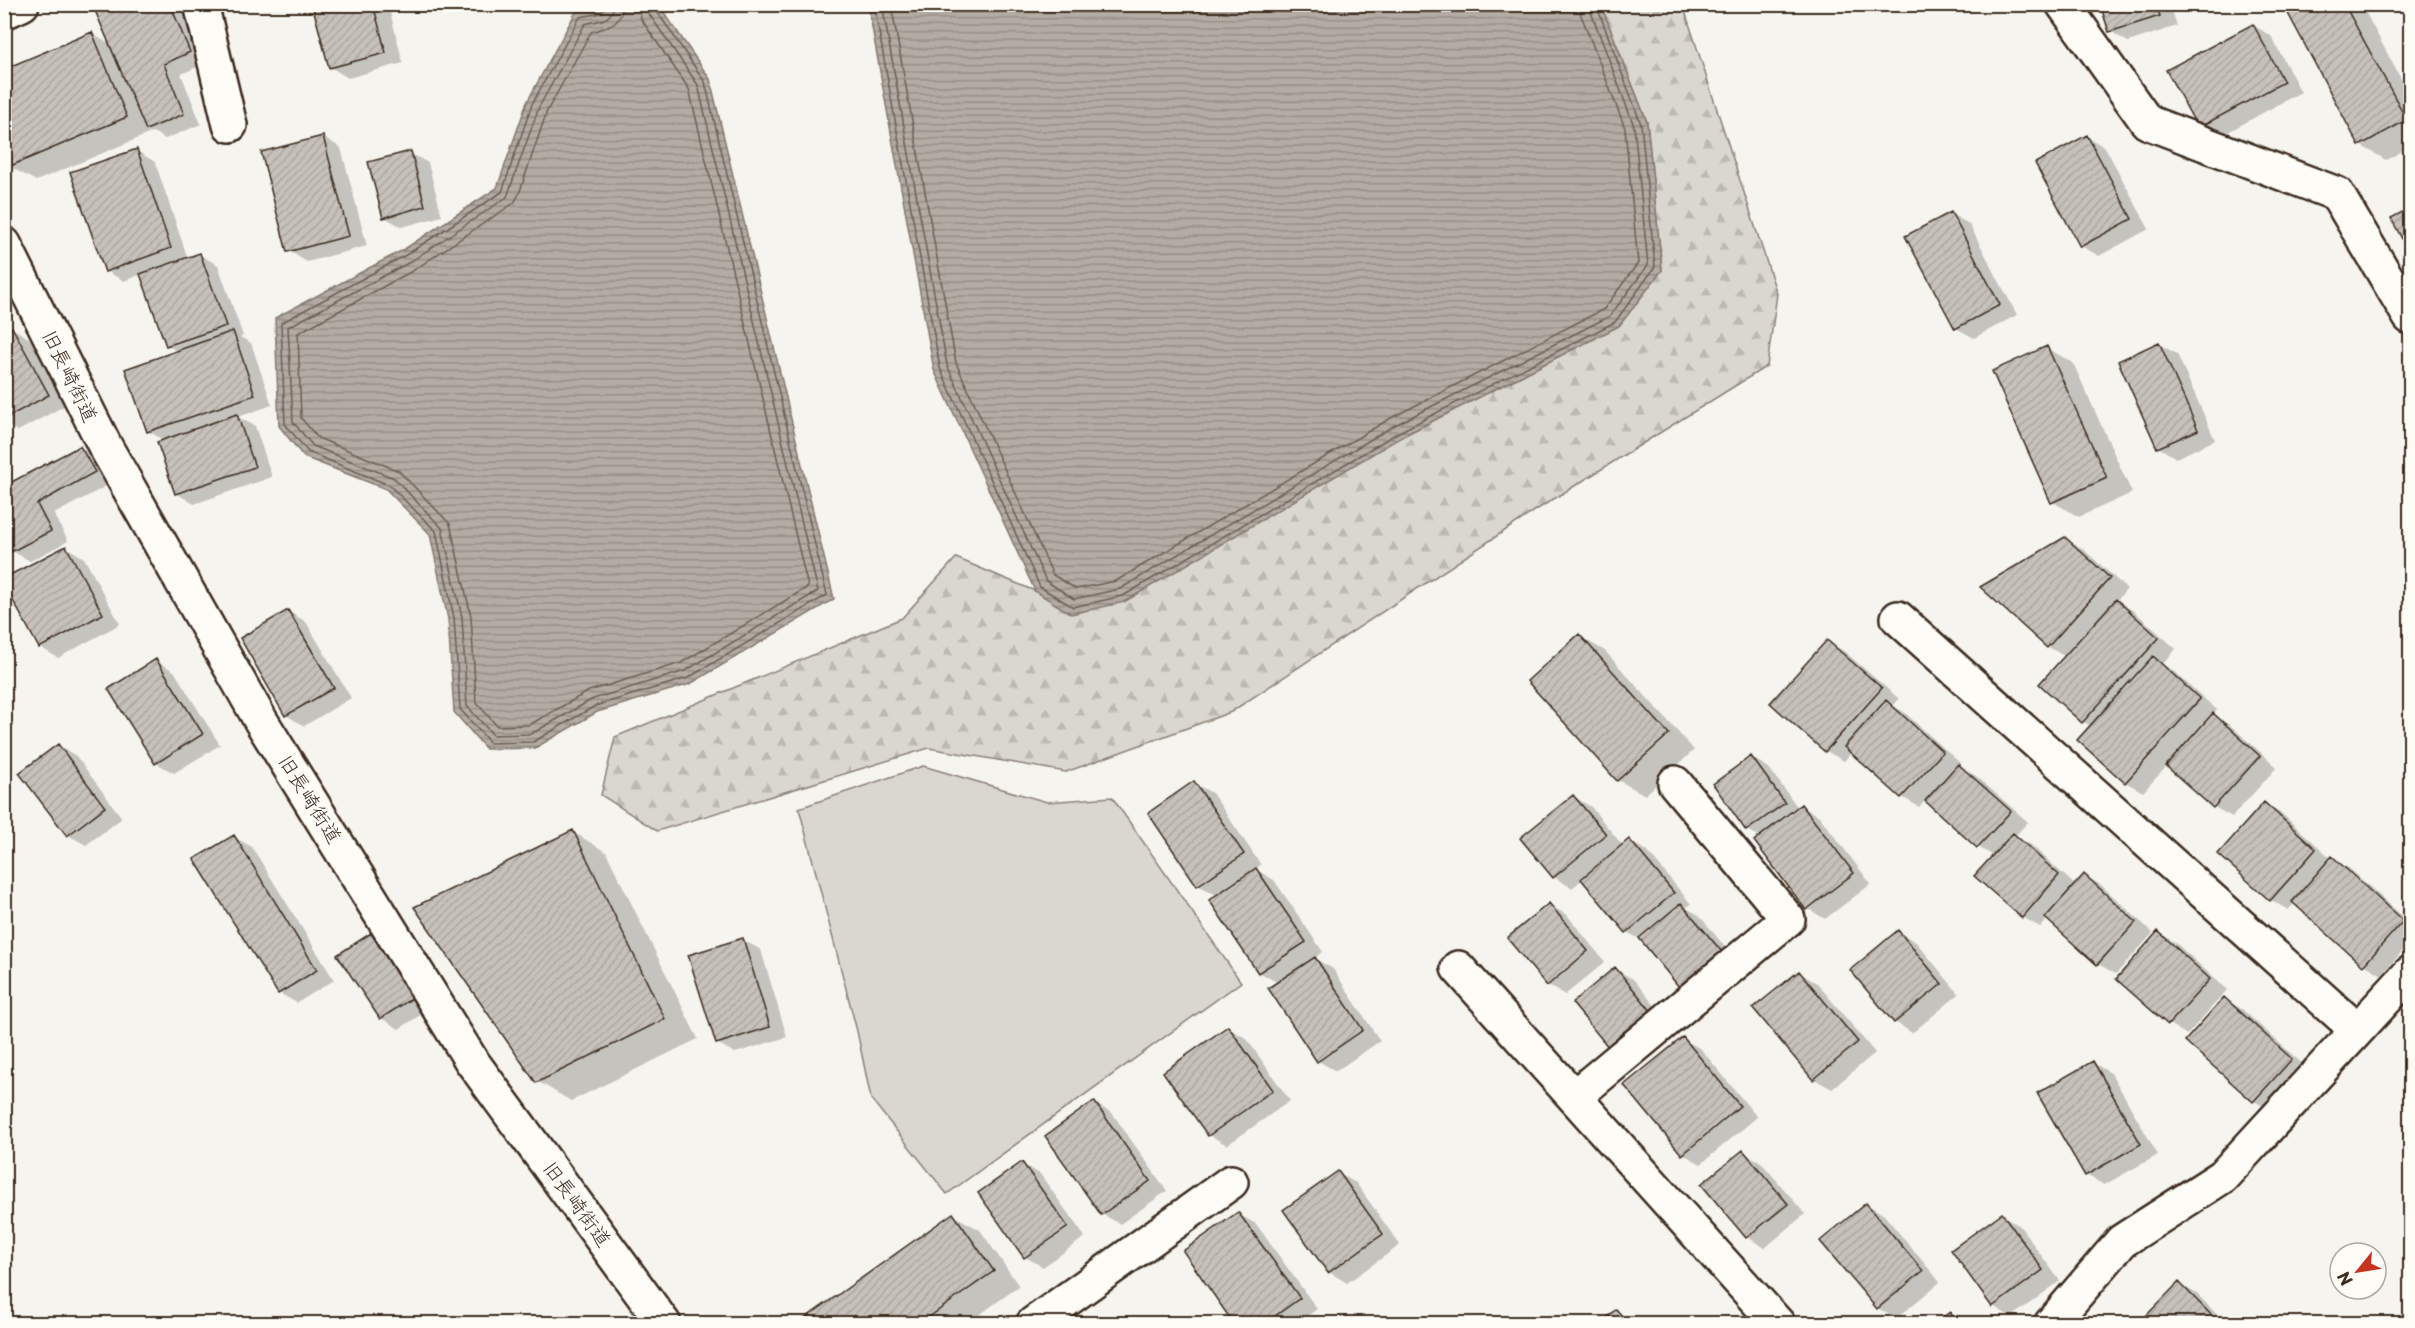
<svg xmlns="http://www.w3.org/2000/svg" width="2415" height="1328" viewBox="0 0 2415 1328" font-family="'Playpen Sans','Klee One',sans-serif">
  <defs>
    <pattern id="forest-firs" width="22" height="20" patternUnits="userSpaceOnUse" patternTransform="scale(1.5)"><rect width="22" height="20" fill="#dad6d0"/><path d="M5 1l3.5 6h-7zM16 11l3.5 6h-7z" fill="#bcb8b2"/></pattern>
    <pattern id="water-rules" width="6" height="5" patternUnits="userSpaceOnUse" patternTransform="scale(1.5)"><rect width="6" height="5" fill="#b4aca4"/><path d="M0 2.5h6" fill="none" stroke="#948c85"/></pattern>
    <pattern id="building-hatch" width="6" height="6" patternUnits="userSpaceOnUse" patternTransform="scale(1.5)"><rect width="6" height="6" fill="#c7c1bb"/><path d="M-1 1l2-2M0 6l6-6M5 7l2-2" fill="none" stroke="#aca6a0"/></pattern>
  </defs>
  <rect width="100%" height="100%" fill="#f5f4ee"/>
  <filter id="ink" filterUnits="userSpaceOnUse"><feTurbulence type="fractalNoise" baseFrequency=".0167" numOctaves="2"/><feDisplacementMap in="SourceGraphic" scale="12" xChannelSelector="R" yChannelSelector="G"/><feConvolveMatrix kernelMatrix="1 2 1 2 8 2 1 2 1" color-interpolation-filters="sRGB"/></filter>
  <g filter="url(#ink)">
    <path fill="#dad6d0" stroke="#8a8077" stroke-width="1.5" d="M923 766 1047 802 1112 797 1241 982 947 1194 871 1099 857 1031 799 808Z"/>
    <path fill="url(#forest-firs)" stroke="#8a8077" stroke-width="1.5" d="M1601 5H1683L1777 294 1767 366 1536 510 1231 712 1066 772 929 748 657 831 601 795 615 737 902 618 956 558 1035 591 1071 613 1401 437 1619 326 1662 270 1647 122Z"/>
    <path fill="url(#water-rules)" stroke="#84786e" stroke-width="1.5" d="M622 4 659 5 710 79 834 599 690 684 597 712 535 748 486 749 454 712 448 619 430 534 386 489 304 457 279 426 275 318 403 250 497 188 527 102 577 10Z
      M868 5H1601L1647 122 1662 270 1619 326 1401 437 1124 602 1071 614 1035 591 934 370Z"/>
    <path fill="#0003" d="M106 4H183L207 63 181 74 201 124 165 139 153 132 36 181 9 166 92 34 112 45Z
      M314 4H388L403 63 348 78 330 67Z
      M2101 4H2170L2177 26 2128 42 2110 31Z
      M2284 4H2361L2410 96V147L2386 160 2360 145Z
      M2253 25 2271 36 2301 92 2217 138 2199 127Z
      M323 137 341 148 367 246 307 262 289 251Z
      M2087 137 2105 147 2149 229 2099 256 2081 246Z
      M137 151 155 162 188 259 200 255 218 265 243 336 240 337 251 343 272 405 238 417 255 426 272 477 194 504 176 493 165 441 148 431 178 352 167 345 142 274 124 281 106 271Z
      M410 153 428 163 442 216 402 227 384 217Z
      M2410 210V251L2393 219Z
      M1951 214 1969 224 2017 315 1974 338 1956 328Z
      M12 328 30 339 66 405 18 431 4 423V333Z
      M2159 344 2177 354 2215 440 2176 458 2158 447 2119 362Z
      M2047 348 2073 363 2132 493 2079 517 2053 502Z
      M80 447 98 458 112 483 54 514 68 541 30 561 12 551 4 537Z
      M2065 539 2083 549 2127 589 2116 601 2134 611 2176 649 2163 664 2171 669 2217 710 2213 715 2231 726 2277 767 2232 817 2214 807 2168 765 2143 792 2125 782 2092 726 2083 722 2066 657 2048 647Z
      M66 547 84 558 120 624 58 658 40 647Z
      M288 611 306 622 351 698 304 726 286 715Z
      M1579 636 1605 651 1694 750 1645 795 1618 780Z
      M1828 642 1845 652 1899 699 1893 706 1904 712 1960 763 1957 765 1976 776 2028 822 2015 836 2031 845 2076 886 2085 876 2102 886 2153 933 2116 974 2098 964 2048 919 2040 927 2022 917 1994 856 1978 847 1926 800 1919 807 1902 797 1852 752 1844 761 1826 751Z
      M156 661 174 671 220 745 174 773 156 763Z
      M58 745 76 756 122 818 86 845 68 835Z
      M1752 758 1769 768 1798 808 1801 806 1819 816 1871 884 1825 919 1807 908 1761 837 1747 830Z
      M1194 783 1212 793 1261 865 1255 869 1274 880 1323 952 1314 958 1333 969 1380 1041 1336 1071 1318 1061 1278 983 1259 972 1218 896 1198 885Z
      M1573 796 1591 807 1623 846 1629 841 1647 851 1691 904 1686 908 1699 915 1738 963 1697 996 1680 986 1643 941 1627 932 1583 879 1572 888 1554 877 1523 838Z
      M2264 804 2282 814 2332 859 2350 869 2410 923V942L2382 975 2364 964 2295 903 2288 910 2271 900Z
      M573 832 606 852 698 1039 571 1101 537 1081Z
      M234 837 252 847 334 980 297 1003 279 993Z
      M1549 905 1567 915 1605 962 1565 995 1548 985Z
      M1898 932 1916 942 1959 994 1912 1033 1895 1022Z
      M2159 933 2177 944 2227 990 2187 1035 2169 1024 2118 978Z
      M371 934 389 945 431 1008 399 1029 381 1018Z
      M743 940 761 950 787 1037 735 1053 717 1043Z
      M1615 969 1633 979 1669 1023 1628 1057Z
      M1799 973 1817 983 1875 1053 1832 1089 1814 1079Z
      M2225 999 2243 1010 2309 1070 2272 1111 2254 1101Z
      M1228 1028 1246 1038 1290 1101 1227 1145 1209 1135Z
      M1683 1039 1701 1049 1757 1117 1701 1164 1683 1154Z
      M2093 1063 2111 1073 2158 1155 2104 1185 2086 1175Z
      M1094 1103 1112 1113 1167 1191 1120 1224 1102 1214Z
      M1743 1152 1761 1162 1805 1214 1765 1248 1747 1237Z
      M1022 1164 1040 1174 1085 1237 1043 1267 1025 1257Z
      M1338 1173 1356 1183 1400 1245 1347 1283 1329 1272 1285 1210Z
      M1867 1204 1884 1215 1940 1282 1896 1319 1878 1308 1822 1241Z
      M1238 1214 1256 1224 1317 1309 1296 1324H1236Z
      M953 1215 980 1230 1019 1286 967 1324H800Z
      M2002 1215 2020 1226 2060 1281 2011 1317 1993 1306Z
      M2179 1284 2197 1294 2226 1324H2140Z
      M1616 1311 1634 1322 1636 1324H1602Z
      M1950 1314 1967 1324H1936Z"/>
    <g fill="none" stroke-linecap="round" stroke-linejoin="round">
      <path stroke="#6b5e54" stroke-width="1.5" d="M606 4 602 13 580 17 532 104 502 192 406 255 281 323 285 424 308 452 389 485 436 531 454 618 460 709 490 743 533 742 595 706 688 678 827 595 705 82 656 10 655 4
        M614 4C612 22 598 20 585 24L539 107 507 197 410 262 288 327 293 422 313 446 394 478 442 528 462 617 467 706 493 735 531 734 593 699 685 671 818 591 698 85 649 14 647 4
        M623 4C622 26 607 27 591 32L547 111 519 194 514 203 414 270 298 333 301 418 318 438 399 471 450 524 471 616 476 702 497 726 529 725 589 691 681 663 808 587 689 89 641 19 638 4
        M874 4 940 368 1040 587 1073 607 1123 596 1399 432 1615 322 1655 267 1641 124 1596 4
        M882 4 947 365 1046 581 1074 599 1120 589 1395 425 1610 316 1648 265 1634 126 1588 4
        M891 4 956 363 1053 575 1076 589 1116 581 1391 418 1604 309 1638 263 1625 128 1581 15 1579 4"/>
    </g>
    <path fill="url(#building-hatch)" stroke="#3b2a1e" stroke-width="1.5" d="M102 4H170L190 52 164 64 184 114 146 130 94 8Z
      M312 4H373L386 53 329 68Z
      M2100 4H2156L2160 16 2109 32Z
      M2283 4H2344L2407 120 2359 146Z
      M2253 24 2284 82 2198 128 2166 70Z
      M92 32 127 117 8 167 4 159V69Z
      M2087 135 2132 219 2080 247 2035 163Z
      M323 136 349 236 287 252 261 152Z
      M137 149 171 248 105 272 70 172Z
      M411 151 425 206 383 218 368 162Z
      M2410 208V254L2391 218Z
      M1951 212 2000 305 1955 329 1905 236Z
      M200 253 226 326 166 346 140 274Z
      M12 327 49 395 4 419V331Z
      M233 331 255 395 147 432 125 369Z
      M2159 342 2198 430 2157 448 2118 361Z
      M2047 346 2107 478 2051 503 1992 371Z
      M237 414 255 467 175 494 157 442Z
      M80 446 95 472 37 504 51 531 11 552 4 540V486Z
      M2065 537 2110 578 2047 648 1980 587Z
      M66 546 103 614 39 648 4 584V578Z
      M2116 599 2159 638 2082 723 2039 684Z
      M288 610 334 688 285 716 240 638Z
      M1579 634 1669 734 1617 781 1527 681Z
      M1827 640 1882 688 1825 752 1770 703Z
      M2153 656 2200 699 2125 783 2077 740Z
      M156 659 203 734 155 764 108 689Z
      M1886 700 1943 752 1901 798 1844 747Z
      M2213 713 2260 756 2213 808 2166 766Z
      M58 744 105 807 67 836 19 773Z
      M1751 756 1785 803 1746 831 1713 784Z
      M1958 764 2011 811 1977 848 1925 801Z
      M1194 781 1244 854 1197 886 1148 813Z
      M1573 795 1606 834 1553 878 1520 838Z
      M2264 802 2316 849 2270 901 2218 854Z
      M1801 804 1854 873 1806 910 1754 841Z
      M573 830 665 1019 536 1083 414 907Z
      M2013 833 2059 875 2022 918 1974 876Z
      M234 835 317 970 278 994 194 859Z
      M1629 839 1674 893 1626 933 1581 879Z
      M2332 856 2403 921 2363 966 2292 902Z
      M1256 868 1306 942 1258 973 1209 900Z
      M2084 874 2136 922 2097 965 2045 918Z
      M1549 903 1588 951 1547 986 1507 938Z
      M1681 903 1722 952 1679 987 1639 938Z
      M1898 930 1942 984 1894 1023 1850 970Z
      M2158 931 2210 979 2168 1025 2116 979Z
      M371 933 414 997 380 1019 337 955Z
      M743 938 770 1027 716 1044 688 955Z
      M1315 957 1363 1030 1317 1062 1268 988Z
      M1615 967 1652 1012 1609 1048 1572 1003Z
      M1799 971 1858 1042 1813 1080 1753 1008Z
      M2224 997 2292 1059 2253 1102 2185 1041Z
      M1228 1026 1273 1090 1208 1136 1163 1072Z
      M1683 1037 1740 1106 1682 1155 1624 1085Z
      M2093 1061 2141 1144 2085 1176 2037 1093Z
      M1094 1101 1150 1181 1101 1215 1045 1136Z
      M1743 1150 1788 1204 1746 1238 1701 1184Z
      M1022 1162 1068 1227 1024 1258 978 1193Z
      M1338 1171 1383 1234 1328 1273 1283 1210Z
      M1866 1203 1923 1271 1877 1309 1820 1241Z
      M1238 1212 1300 1298 1264 1324H1234L1183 1251Z
      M953 1213 994 1271 919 1324H797Z
      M2002 1213 2043 1270 1992 1307 1951 1250Z
      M2179 1282 2220 1324H2138Z
      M1616 1309 1629 1324H1600Z
      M1950 1312 1958 1324H1933Z"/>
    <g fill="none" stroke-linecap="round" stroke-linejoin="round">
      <g stroke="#3b2a1e" stroke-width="38">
        <path id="minor" d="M201 4 230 125
          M2063 4 2147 122 2337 194 2410 317
          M4 12 22 4
          M4 244 105 446 261 721 471 1060 664 1324
          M1898 618 2357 1030
          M1458 968 1778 1324
          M1574 1097 1788 919 1675 783
          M1033 1324 1231 1182
          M2051 1324 2122 1241 2223 1176 2410 973"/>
      </g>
      <use href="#minor" stroke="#fdfcf7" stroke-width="33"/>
    </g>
  </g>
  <g text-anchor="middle" stroke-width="5" stroke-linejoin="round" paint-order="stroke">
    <g font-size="20" fill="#3b2a1e" stroke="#fdfcf7">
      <text transform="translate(70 376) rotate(64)" y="7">旧長崎街道</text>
      <text transform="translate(310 799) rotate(58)" y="7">旧長崎街道</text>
      <text transform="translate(577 1204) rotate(54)" y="7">旧長崎街道</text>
    </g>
  </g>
  <rect width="2415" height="1328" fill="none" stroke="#fdfcf7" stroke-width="24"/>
  <rect x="12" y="12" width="2391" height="1304" fill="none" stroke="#3b2a1e" stroke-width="2" filter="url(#ink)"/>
  <g transform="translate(2358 1271) rotate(240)"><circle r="28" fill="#fdfcf7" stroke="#afa8a0" stroke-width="1.5"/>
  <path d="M0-4.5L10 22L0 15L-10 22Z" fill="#c8321e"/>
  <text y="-9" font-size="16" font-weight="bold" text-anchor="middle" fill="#3b2a1e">N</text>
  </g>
</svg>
